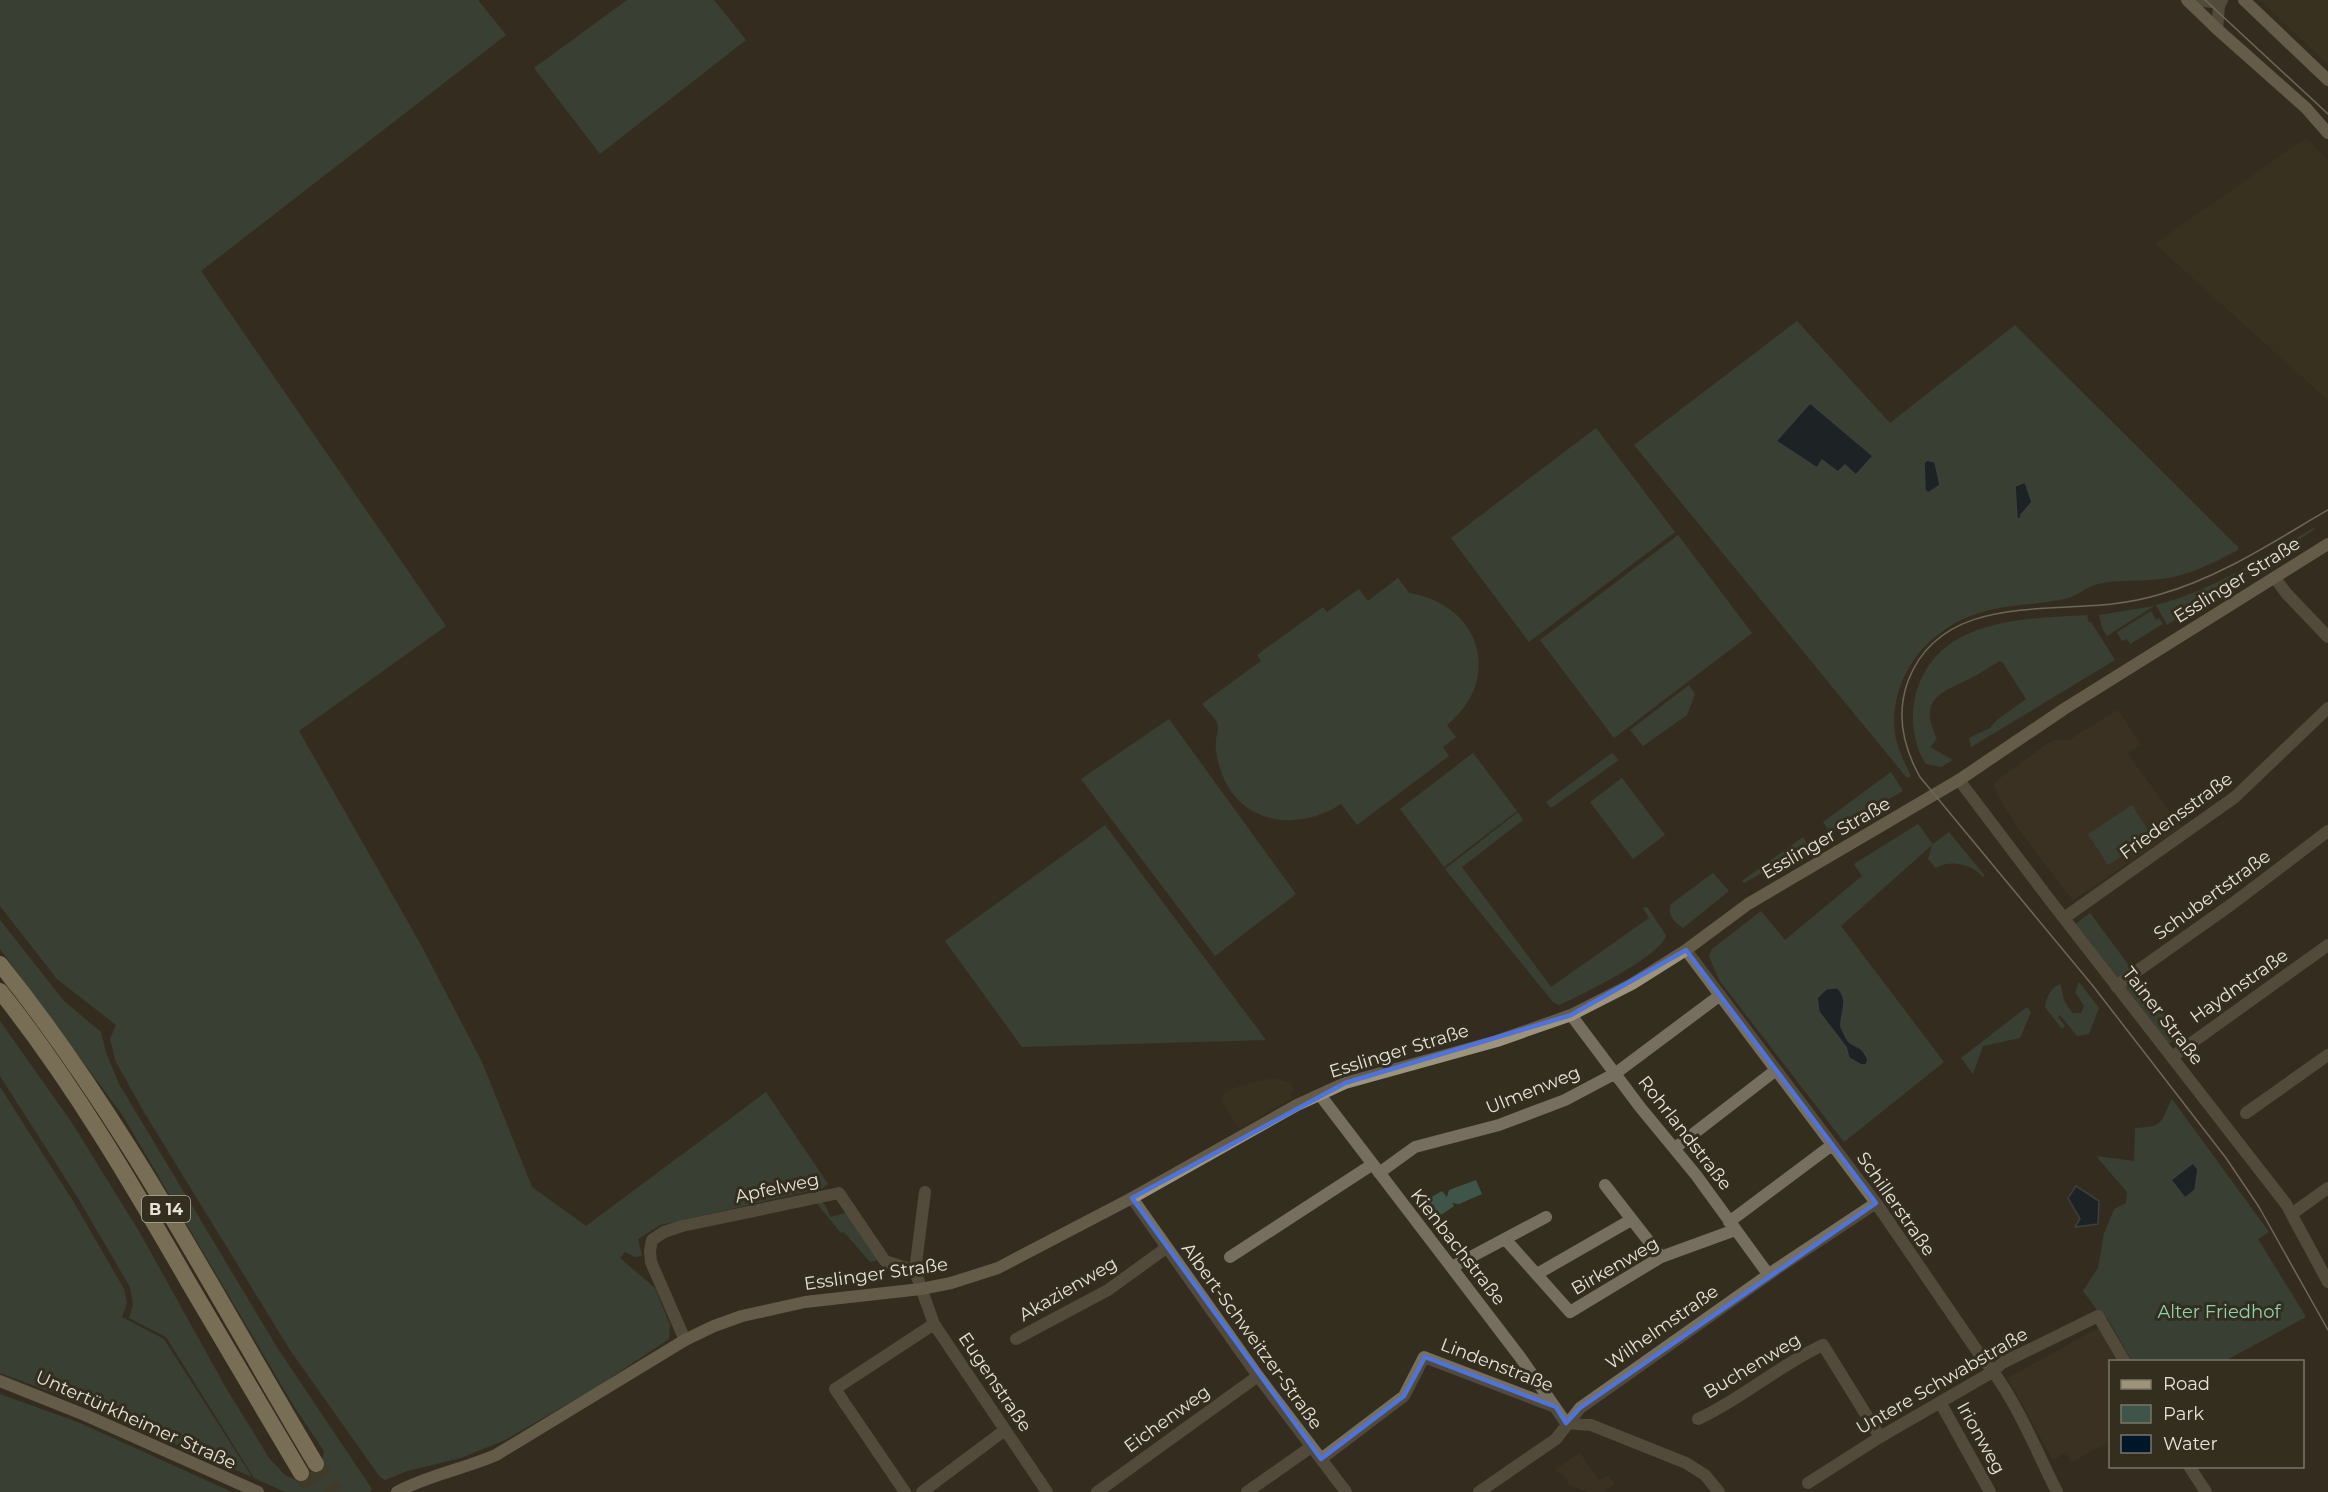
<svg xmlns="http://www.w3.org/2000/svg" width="2328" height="1492" viewBox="0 0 2328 1492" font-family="Montserrat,sans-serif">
  <rect width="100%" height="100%" fill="#342e1f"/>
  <path fill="#3e3620" d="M2260 0H2328V64Z
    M2306 138 2328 161V400L2155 244Z
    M1274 1078 1290 1083 1294 1088 1289 1094 1292 1098 1239 1129 1221 1099 1224 1094 1237 1087Z"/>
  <path fill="#433729" d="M2118 710 2141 745 2127 753 2181 827 2073 900 2018 828 1998 796 1994 785 1996 781 2053 740H2069Z
    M2098 1328 2117 1361 2110 1362V1441L2072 1462 2066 1452 2053 1460 2008 1378Z
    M1580 1453 1598 1480 1608 1476 1615 1484 1605 1490V1492H1589L1567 1484 1569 1480 1555 1470Z"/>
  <path fill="#3f554a" d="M0 0H478L506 35 201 271 446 626 299 731 421 945 482 1062 532 1187 586 1226 766 1092 828 1184 823 1188 660 1225 638 1239 642 1256 635 1257 625 1252 620 1258 655 1288 670 1325 669 1339 595 1388 505 1440 461 1458 407 1471 385 1480 380 1477 290 1350 144 1112 116 1062 110 1039 116 1025 57 979 0 906Z
    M627 0H714L746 40 600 154 534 68Z
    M1797 321 1890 423 2015 325 2238 547V550C2215 562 2188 576 2161 579 2141 582 2118 579 2098 584 2086 587 2076 597 2064 599 2036 605 2007 604 1979 613 1927 629 1888 678 1895 734 1897 748 1905 763 1911 776L1907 778 1634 445Z
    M1596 428 1675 532 1529 642 1451 538Z
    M2314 528 2315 529 2167 625 2156 605C2213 591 2263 557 2314 528Z
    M1678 535 1752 633 1614 738 1540 640Z
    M1398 578 1409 593C1480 604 1504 678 1447 725L1456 737 1443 747 1449 756 1357 825 1341 804C1296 833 1237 824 1220 768 1217 759 1215 749 1216 740 1216 736 1219 730 1218 726 1217 719 1207 710 1202 704L1261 661 1257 655 1323 607 1327 612 1359 589 1368 601Z
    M2154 606 2107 636 2102 628 2099 615Z
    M2151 611 2156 620 2159 618 2163 624 2130 644 2127 639 2122 641 2117 632Z
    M2087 615 2089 623 2091 622 2115 660 1971 747 1969 738 1990 728 1997 720 2026 699 2003 663 2000 661C1989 667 1978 675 1967 680 1937 694 1919 701 1937 739L1930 747 1953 760 1941 767 1926 764C1914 746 1910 719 1915 698 1934 618 2021 619 2087 615Z
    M1689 685 1695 694 1687 715 1643 746 1630 730Z
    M1169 719 1296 894 1215 956 1081 779Z
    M1473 753 1517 811 1444 867 1400 809Z
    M1612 753 1619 760 1551 808 1546 802Z
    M1891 772 1903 791 1830 832 1823 822Z
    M1622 778 1665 835 1633 859 1590 802Z
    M2132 805 2152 837 2108 865 2088 834Z
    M1518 812 1523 820 1462 867 1551 987 1649 918 1643 908 1647 907 1666 935C1663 955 1580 996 1559 1005L1553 1002 1445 869Z
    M1918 824 1933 844 1949 832 1985 876 1983 877C1972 864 1951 859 1936 868L1928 859 1932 845 1841 926 1944 1062 1844 1142 1719 980 1709 956 1712 949 1761 911 1785 940 1862 876 1854 864Z
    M1105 825 1266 1040 1022 1047 945 941Z
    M1803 837 1809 847 1744 883 1742 881Z
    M1713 873 1729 891 1683 928C1674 922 1667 915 1671 904Z
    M2090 913 2133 971 2117 977 2076 924Z
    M0 920 64 1001 101 1032 106 1053 119 1084 278 1349 372 1489 370 1492H285L254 1478 166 1337 129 1318 133 1305 130 1287 78 1198 0 1076V1021L72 1123 140 1233 226 1388 269 1458 286 1476 297 1480 321 1466 324 1451 295 1408 123 1116 0 949Z
    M2137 975 2181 1035 2168 1044 2123 985Z
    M2079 982 2099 1008 2089 1034 2077 1036 2060 1015 2058 1017 2065 1026 2062 1029 2045 1007C2046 998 2051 987 2060 984 2065 997 2060 998 2073 1013H2081L2084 1006 2075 992Z
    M2027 1007 2031 1012 2020 1038 1983 1046 1973 1074 1961 1058Z
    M0 1087 73 1201 124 1289 127 1303 122 1317 164 1339 252 1477 91 1407 0 1373Z
    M2172 1099 2269 1232 2258 1239 2306 1317 2225 1361H2132L2108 1319 2100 1314 2083 1291 2098 1268 2104 1234 2114 1209 2126 1203 2127 1192 2096 1156 2134 1161 2135 1128C2166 1127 2160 1121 2172 1099Z
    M1476 1180 1482 1194 1459 1204 1452 1203 1454 1206 1435 1219 1423 1202 1442 1191 1447 1197 1449 1190Z
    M814 1200C825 1200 827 1208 830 1217L850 1212 878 1260 870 1262 844 1232 841 1233Z
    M0 1394 80 1423 232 1492H0Z"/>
  <path fill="#00172a" stroke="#45545e" stroke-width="1.5" d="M1810 403 1873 456 1856 475 1845 465 1838 472 1822 460 1817 468 1776 441Z
    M1927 460 1935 462 1940 485 1928 493 1925 490 1924 463Z
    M2025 482 2032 502 2021 515V518L2017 519 2015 486Z
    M1832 988H1838C1850 1002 1840 1012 1841 1027 1843 1031 1846 1039 1849 1042 1858 1049 1862 1045 1868 1060L1866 1065H1861L1849 1058 1846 1047 1819 1012 1817 998 1826 989Z
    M2193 1163 2198 1169 2195 1190 2185 1198 2171 1180Z
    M2076 1186 2099 1201 2098 1224 2075 1227 2080 1219 2068 1198Z"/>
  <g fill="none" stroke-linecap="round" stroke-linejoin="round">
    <path stroke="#4f493b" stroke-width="16" stroke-dasharray="16 8" stroke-linecap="butt" d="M316 1464 336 1492
      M301 1473 314 1492"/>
    <path stroke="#766f60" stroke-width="12" d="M2196 0 2220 3
      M2217 29 2219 6 2222 0
      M2275 578 2286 593 2328 637
      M2064 918 2235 797 2328 708
      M1686 950 1876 1203 1980 1355C2014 1394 2034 1446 2057 1492
      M2116 986 2232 904 2328 831
      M1571 1015 1640 1107 1696 1175 1768 1274
      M2172 1057 2328 945
      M1320 1095 1520 1357 1566 1423 1591 1425 1686 1463 1705 1475 1719 1492
      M2246 1113 2328 1055
      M1675 1148 1776 1070
      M1379 1173 1415 1147 1499 1125 1565 1100 1616 1073 1719 996
      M1605 1185 1661 1257
      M1132 1198 1258 1376 1346 1492
      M2293 1213 2328 1188
      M1729 1222 1832 1145
      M1506 1240 1570 1312 1661 1257 1735 1230
      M1230 1257 1373 1164
      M1452 1267 1546 1217
      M915 1271 925 1192
      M1537 1274 1631 1220
      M1016 1339 1108 1290 1166 1248
      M685 1340 651 1262 650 1251 652 1240 664 1232 682 1226 839 1193 885 1261 915 1271 934 1324 1047 1492
      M1940 1402 1990 1492
      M1698 1419C1742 1399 1779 1365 1823 1345L1880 1437
      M1321 1459 1404 1396 1424 1357 1555 1407
      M2189 1466 2206 1492
      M1808 1483 1880 1437 1994 1371 2002 1363 2098 1316 2125 1362
      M905 1492 835 1389 934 1324
      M922 1492 1005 1430
      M1097 1492 1258 1376
      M1247 1492 1311 1447
      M1479 1492 1556 1439 1580 1408 1778 1268 1876 1203"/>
    <path stroke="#766f60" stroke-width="12" d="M1959 780 2049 899 2286 1204 2328 1282"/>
    <path stroke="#9e947c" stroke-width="12" d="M2187 0 2217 29 2306 108 2328 133
      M2244 0 2328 80
      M0 1381 85 1415 258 1492
      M397 1492C428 1475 464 1469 496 1455L685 1340 714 1326 742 1316 805 1302 921 1289 951 1283 998 1268 1132 1198 1297 1105 1345 1083 1497 1041 1571 1015 1632 984 1686 950 1748 904 1959 780 2064 709 2328 544"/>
    <path stroke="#cbbc9a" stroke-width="16" d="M0 964C124 1118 215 1295 316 1464
      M0 991C73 1083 132 1184 190 1285 227 1348 264 1410 301 1473"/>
    <path stroke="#b1ada1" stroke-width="1.5" d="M2205 0 2328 114
      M2328 510C2274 541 2221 577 2161 594 2145 599 2129 602 2112 604 2040 612 1940 597 1908 681 1896 714 1903 747 1920 777L2093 986 2226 1158 2259 1207 2328 1330"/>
  </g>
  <path d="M0 0H2328V1492H0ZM1686 950 1876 1203 1580 1408 1566 1423 1556 1407 1425 1357 1404 1396 1321 1459 1132 1198 1345 1083 1571 1015Z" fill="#342e1f" fill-opacity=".55" fill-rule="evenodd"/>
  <path fill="none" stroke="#4f73d8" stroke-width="4.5" stroke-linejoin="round" d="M1686 950 1876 1203 1580 1408 1566 1423 1556 1407 1425 1357 1404 1396 1321 1459 1132 1198 1345 1083 1571 1015Z"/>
  <g text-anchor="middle" stroke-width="6" stroke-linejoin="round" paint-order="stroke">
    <rect fill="#342e1f" stroke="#b1aca0" stroke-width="1.5" x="142" y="1196" width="48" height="26" rx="4.5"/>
    <g font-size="16" font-weight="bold" fill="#e6e2d8">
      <text x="166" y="1215">B 14</text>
    </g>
    <g font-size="18" fill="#e6e2d8" stroke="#342e1f">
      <text transform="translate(2237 580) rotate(-32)" y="6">Esslinger Straße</text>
      <text transform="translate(2176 816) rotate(-36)" y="6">Friedensstraße</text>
      <text transform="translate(1826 838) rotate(-30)" y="6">Esslinger Straße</text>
      <text transform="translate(2212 895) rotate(-36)" y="6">Schubertstraße</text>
      <text transform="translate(2239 986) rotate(-35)" y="6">Haydnstraße</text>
      <text transform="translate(2163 1016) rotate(52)" y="6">Tainer Straße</text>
      <text transform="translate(1399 1051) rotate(-17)" y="6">Esslinger Straße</text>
      <text transform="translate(1533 1090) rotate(-22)" y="6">Ulmenweg</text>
      <text transform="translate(1685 1133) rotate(52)" y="6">Rohrlandstraße</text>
      <text transform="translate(777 1188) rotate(-12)" y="6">Apfelweg</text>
      <text transform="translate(1896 1204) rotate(55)" y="6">Schillerstraße</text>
      <text transform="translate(1458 1247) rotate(52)" y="6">Kienbachstraße</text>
      <text transform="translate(1615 1266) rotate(-30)" y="6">Birkenweg</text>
      <text transform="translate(876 1274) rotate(-8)" y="6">Esslinger Straße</text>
      <text transform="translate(1068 1289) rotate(-30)" y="6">Akazienweg</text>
      <text transform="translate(1662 1327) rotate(-35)" y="6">Wilhelmstraße</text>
      <text transform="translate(1252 1336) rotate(54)" y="6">Albert-Schweitzer-Straße</text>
      <text transform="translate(1497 1365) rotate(21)" y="6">Lindenstraße</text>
      <text transform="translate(1752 1366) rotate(-31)" y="6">Buchenweg</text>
      <text transform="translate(1942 1381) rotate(-30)" y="6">Untere Schwabstraße</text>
      <text transform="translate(995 1382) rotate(56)" y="6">Eugenstraße</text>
      <text transform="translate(1167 1419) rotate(-36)" y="6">Eichenweg</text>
      <text transform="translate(136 1420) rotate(24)" y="6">Untertürkheimer Straße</text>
      <text transform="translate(1981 1438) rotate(61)" y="6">Irionweg</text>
    </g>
    <g font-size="18" fill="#8ed1b0" stroke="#342e1f">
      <text x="2219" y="1318">Alter Friedhof</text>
    </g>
  </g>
  <rect x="2109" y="1360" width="195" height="108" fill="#342e1f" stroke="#7b7669" stroke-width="1.5"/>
  <rect x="2121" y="1380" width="30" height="9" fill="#9e947c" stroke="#7b7669" stroke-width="1.5"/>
  <text x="2163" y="1390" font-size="18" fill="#e6e2d8">Road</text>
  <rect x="2121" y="1405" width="30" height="18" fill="#3f554a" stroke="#7b7669" stroke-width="1.5"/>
  <text x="2163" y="1420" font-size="18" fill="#e6e2d8">Park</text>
  <rect x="2121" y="1435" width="30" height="18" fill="#00172a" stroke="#7b7669" stroke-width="1.5"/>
  <text x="2163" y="1450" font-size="18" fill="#e6e2d8">Water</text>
</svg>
